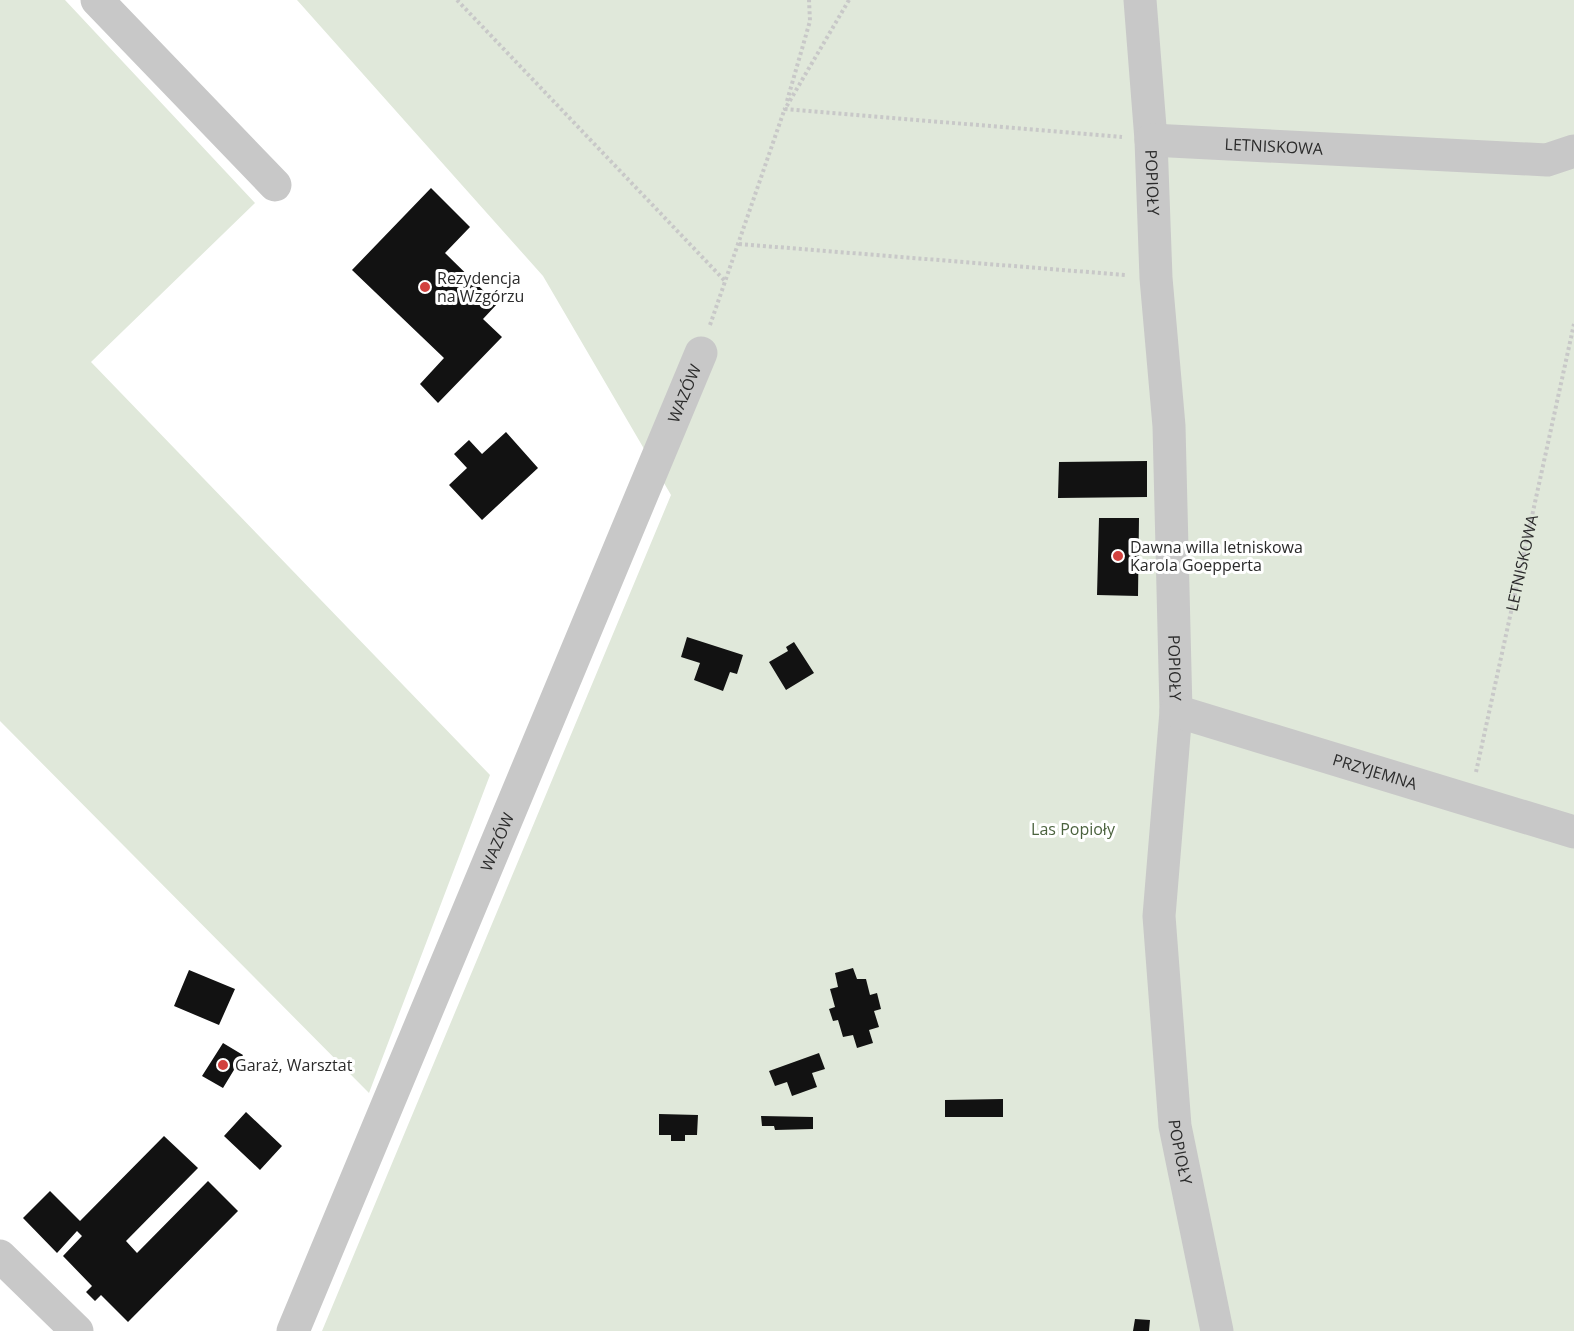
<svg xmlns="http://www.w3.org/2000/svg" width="1574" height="1331" viewBox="0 0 1574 1331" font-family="'Open Sans',sans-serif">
  <rect width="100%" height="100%" fill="#fff"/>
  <path fill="#e0e8da" d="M0 0H65L255 203 91 362 490 775 369 1093 0 721Z
    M297 0H1574V1331H322L671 495 543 276Z"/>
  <path fill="#121212" d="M431 188 470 227 445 253 497 304 483 319 502 337 438 403 420 384 444 358 352 270Z
    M506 432 538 468 482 520 449 485 467 468 454 454 469 440 482 454Z
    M1147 461V497L1058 498 1059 462Z
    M1099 518H1139L1138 596 1097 595Z
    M687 637 743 655 737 674 730 672 723 691 694 680 700 663 681 657Z
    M794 642 814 673 786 690 769 662 788 651 786 647Z
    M853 968 857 979H866L870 995 877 993 881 1009 874 1011 879 1027 869 1030 873 1043 857 1048 853 1035 843 1037 838 1020 833 1021 829 1009 835 1007 830 989 838 987 835 973Z
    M189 970 235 989 219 1025 174 1006Z
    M223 1043 243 1055 223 1088 202 1076Z
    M819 1053 825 1069 812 1073 817 1087 792 1096 787 1082 775 1086 769 1071Z
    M1003 1099V1117H945V1100Z
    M246 1112 282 1146 260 1170 224 1136Z
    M659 1114 698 1115 697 1135H685V1141H671V1135H659Z
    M761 1116 813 1117V1129L775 1130 774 1126H762Z
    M164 1136 198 1168 126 1241 137 1253 208 1181 238 1211 128 1322 101 1295 95 1301 86 1292 92 1286 63 1256 82 1236 77 1231 57 1253 23 1218 50 1191 80 1221Z
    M1135 1319 1150 1320 1149 1331H1133Z"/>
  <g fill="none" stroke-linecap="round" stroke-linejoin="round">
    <g stroke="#c8c8c8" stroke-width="4" stroke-dasharray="3 3" stroke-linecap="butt">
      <path d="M457 0 726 282"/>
      <path d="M849 0 785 109 1122 137"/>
      <path d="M787 101 810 21 809 0"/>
      <path d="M739 244 1125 275"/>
      <path d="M710 325 785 108"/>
      <path id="s1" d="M1476 772 1574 324"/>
    </g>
    <g stroke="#c8c8c8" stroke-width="33">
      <path d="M97 0 275 185"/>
      <path id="s2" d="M1140 0 1151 140 1156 278 1169 426 1176 711 1159 916 1175 1126 1217 1331"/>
      <path id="s3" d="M1151 140 1547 160 1574 151"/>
      <path id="s4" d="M1176 711 1574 832"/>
      <path d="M0 1256 77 1331"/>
      <path id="s5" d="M293 1331 701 353"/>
    </g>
  </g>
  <g fill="#d2413e" stroke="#fff" stroke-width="2">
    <circle cx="425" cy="287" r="6"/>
    <circle cx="1118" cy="556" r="6"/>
    <circle cx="223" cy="1065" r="6"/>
  </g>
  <g text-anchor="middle" stroke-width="6" stroke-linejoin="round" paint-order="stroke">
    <g font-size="16" fill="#2b2b2b" stroke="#fff">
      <text dy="6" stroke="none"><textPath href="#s3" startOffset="123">LETNISKOWA</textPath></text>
      <text dy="6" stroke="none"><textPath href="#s2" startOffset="183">POPIOŁY</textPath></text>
      <text dy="6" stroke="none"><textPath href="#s5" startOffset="1016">WAZÓW</textPath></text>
      <text dy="6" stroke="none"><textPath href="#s1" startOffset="214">LETNISKOWA</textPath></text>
      <text dy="6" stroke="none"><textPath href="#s2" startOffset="669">POPIOŁY</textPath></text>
      <text dy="6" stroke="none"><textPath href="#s4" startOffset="208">PRZYJEMNA</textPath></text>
      <text dy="6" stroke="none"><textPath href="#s5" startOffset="530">WAZÓW</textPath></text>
      <text dy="6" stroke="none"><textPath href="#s2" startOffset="1155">POPIOŁY</textPath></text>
    </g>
    <g font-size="16" fill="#2b2b2b" stroke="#fff" text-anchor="start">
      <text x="437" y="284">Rezydencja<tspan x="437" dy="18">na Wzgórzu</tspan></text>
      <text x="1130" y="553">Dawna willa letniskowa<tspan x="1130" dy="18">Karola Goepperta</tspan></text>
      <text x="235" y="1071">Garaż, Warsztat</text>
    </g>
    <g font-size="16" fill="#4b623e" stroke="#fff">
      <text x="1073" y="835">Las Popioły</text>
    </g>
  </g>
</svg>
